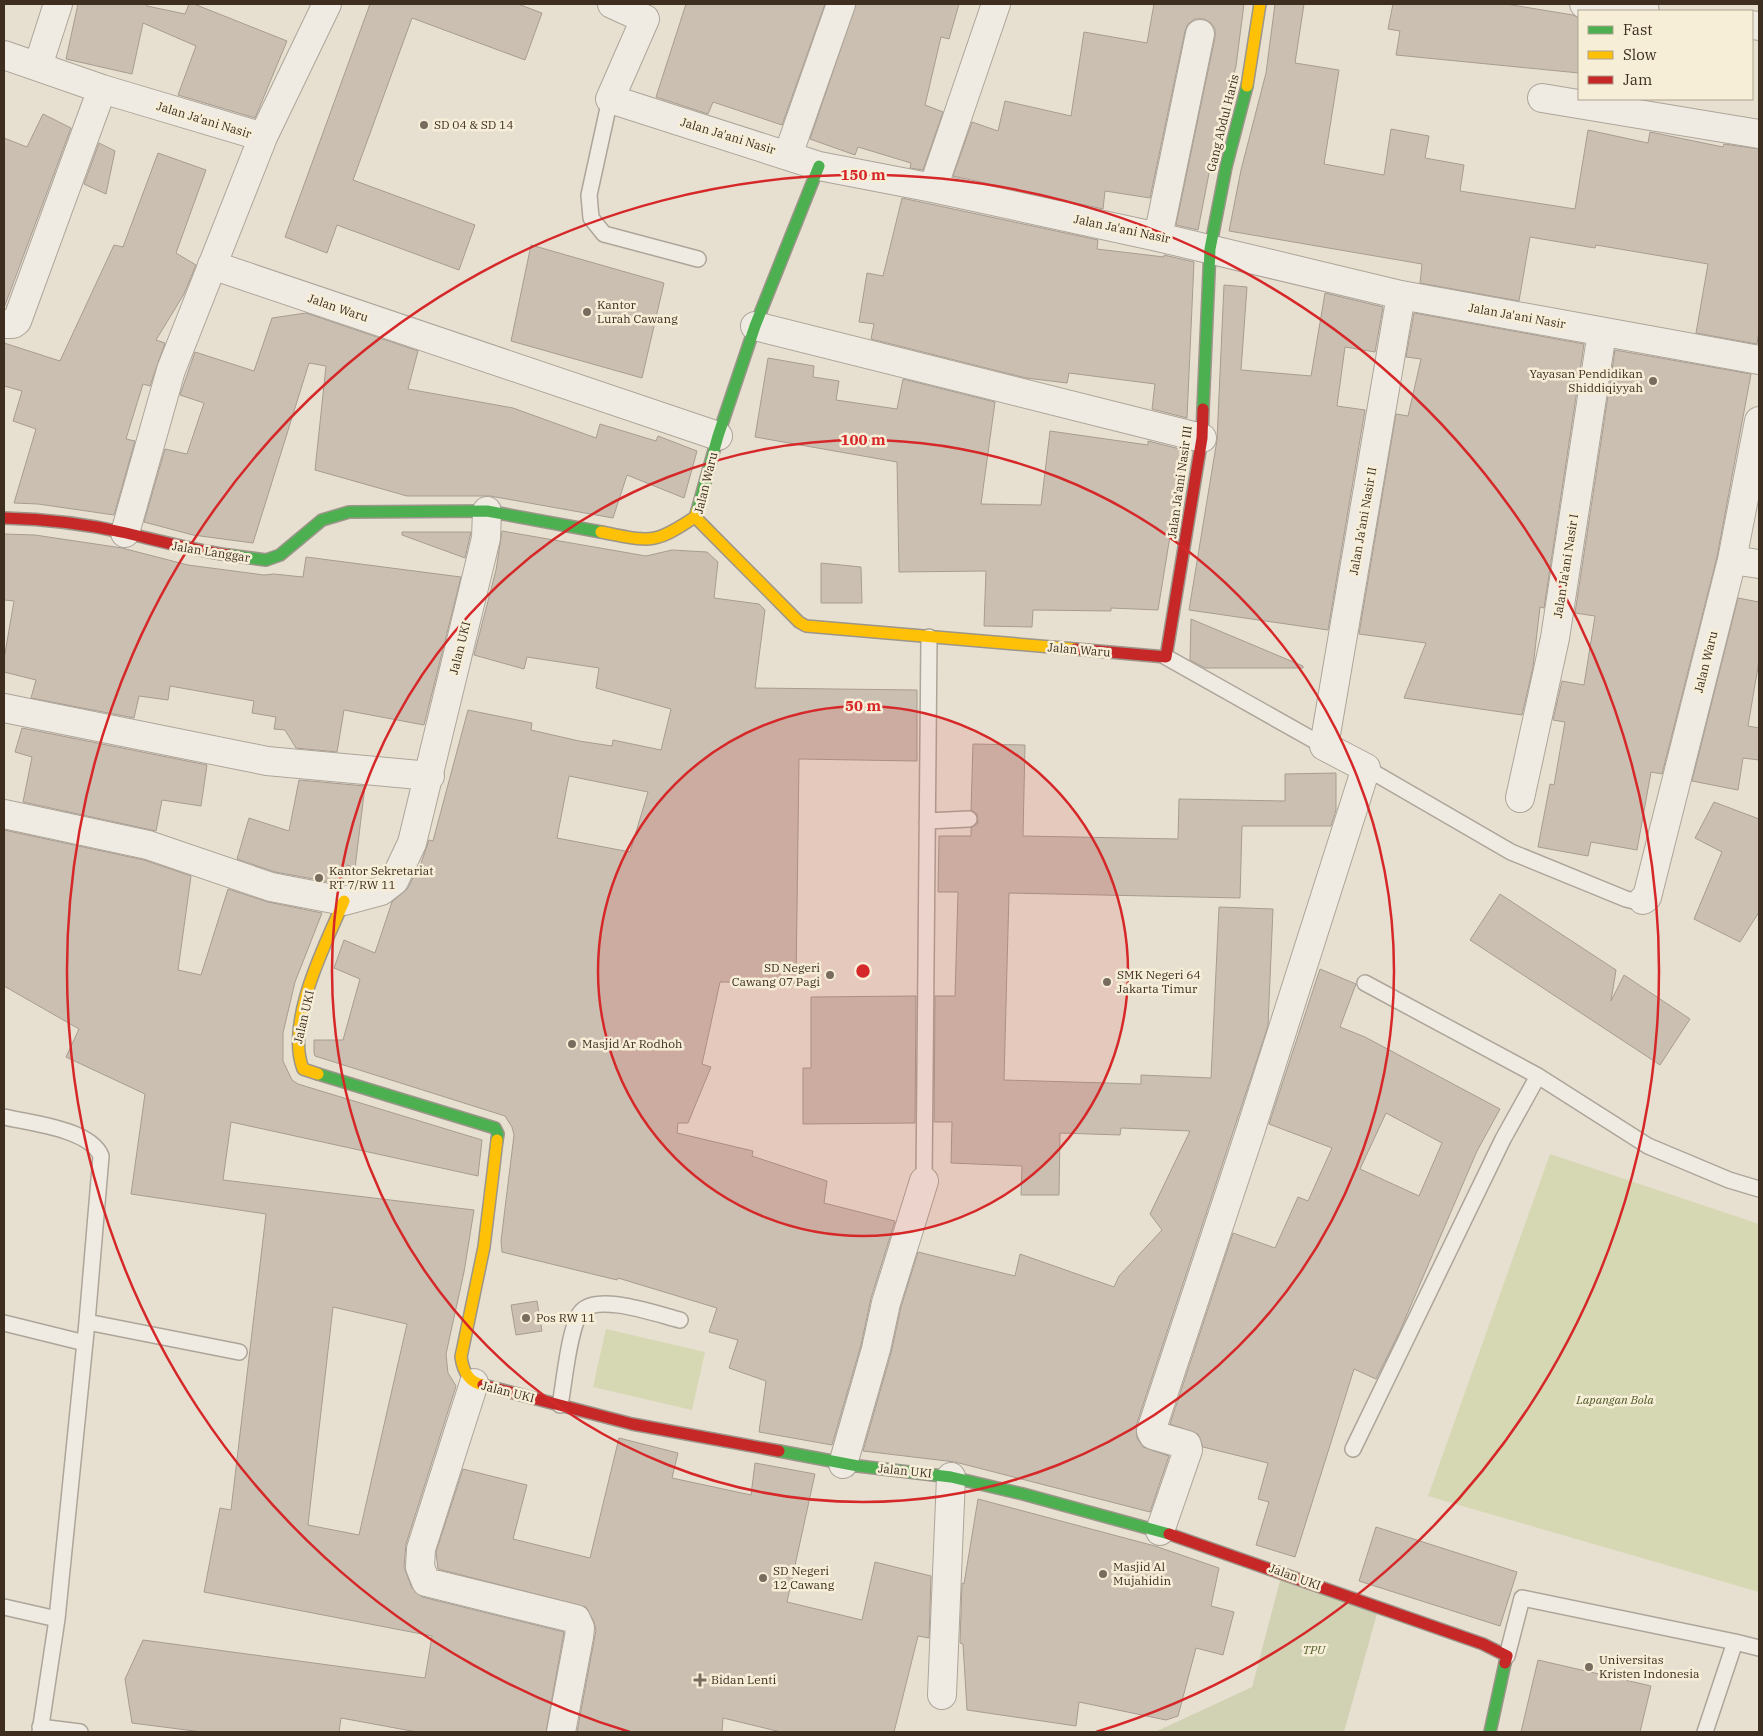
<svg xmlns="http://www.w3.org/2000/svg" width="1763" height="1736" viewBox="0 0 1763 1736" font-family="'IBM Plex Serif',serif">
  <rect width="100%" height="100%" fill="#e7e0d1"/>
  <path fill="#d6d7b3" d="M1550 1154 1759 1224V1592L1428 1496Z
    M606 1329 705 1352 692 1410 593 1387Z"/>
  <path fill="#d1d1b3" d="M1281 1577 1378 1610 1344 1732H1155L1252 1687Z"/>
  <path fill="#cbbfb2" stroke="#a89c90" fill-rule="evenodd" d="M78 4H147V6L185 14 189 4H194L287 41 255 118 178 95 196 46 143 23 132 74 66 59Z
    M370 4H518L542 13 525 60 412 18 353 180 475 225 459 270 337 225 327 253 285 237Z
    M686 4H825L782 125 713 102 708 114 656 97Z
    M856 4H959L949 39 941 37 925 105 943 112 923 170 910 168 911 163 858 147 855 155 810 139Z
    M1154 4H1244L1236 66 1211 163 1198 230 1176 225 1215 37V29L1211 23 1204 19H1195L1188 24 1185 31 1150 198 1105 191 1103 209 953 176 972 122 998 131 1005 101 1071 116 1084 32 1147 43Z
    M1275 4H1304L1295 63 1339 70 1324 164 1384 175 1391 129 1429 136 1425 158 1464 165 1460 191 1575 209 1588 130 1648 143 1650 132 1723 147 1724 144 1759 149V331L1757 344 1696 333 1708 264 1596 245 1595 248 1530 237 1519 301 1420 283 1422 264 1229 231 1241 170 1266 73Z
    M1393 4H1506L1573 15 1579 18V73L1396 55 1400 31 1388 29Z
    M43 114 71 128 4 308V138L27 147Z
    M99 143 115 151 106 194 84 184Z
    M158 153 206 170 176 253 196 265 184 294 156 340 165 343 150 386 143 384 126 439 135 441 114 515 38 504 14 503 36 429 13 421 22 391 4 386V343L60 361 114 245 123 247Z
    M902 198 1098 240 1097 249 1164 257V255L1194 262 1187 418 1152 409 1155 384 1069 373 1067 383 1026 378 871 339 874 324 859 322 867 273 883 276Z
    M531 245 664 283 642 378 511 341Z
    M1224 285 1247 287 1241 370 1311 376 1325 293 1383 307 1375 352 1345 347 1337 406 1365 410 1328 630 1189 610 1217 440Z
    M306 313 418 351 408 389 513 408 596 438 600 424 656 441 658 436 697 451 684 498 627 475 613 518 490 496H407L315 470 326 366 309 363 253 543 193 535 144 522 165 449 187 454 204 403 180 395 195 352 254 371 272 318Z
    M1414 313 1584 344 1544 608 1540 607 1533 667 1522 715 1404 698 1426 643 1359 634 1396 414 1408 416 1421 359 1406 357Z
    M1615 350 1751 374 1717 557 1662 774 1651 772 1637 850 1591 842 1588 856 1538 847 1550 784 1554 785 1565 722 1553 720 1562 681 1584 685 1595 616 1575 613Z
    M768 358 814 366 813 377 839 381 836 400 897 409 903 379 995 402 981 504 1041 505 1050 431 1148 445V441L1184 450 1158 610 1111 608V611L1033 610 1032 627 984 626 986 571 899 572 897 462 755 437Z
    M502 531 646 556 672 550 707 552 718 562 714 598 759 604 765 610 755 688 917 690V761L799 759 796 983 720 982 702 1064 711 1067 688 1123H678L677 1133 753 1151 752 1156 827 1181 824 1203 895 1221 871 1298 861 1345 832 1445 759 1432 766 1381 729 1368 738 1340 709 1332 717 1308 618 1278 617 1280 502 1252 501 1241 514 1135 512 1127 505 1116 315 1056 314 1053V1040H343L360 979 334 968 344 940 375 953 392 902 408 888 416 871 418 872 429 840 433 841 468 710 532 723 531 730 579 741 612 746 613 740 661 750 671 709 596 688 599 668 527 657 524 669 474 655 496 570ZM569 776 648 792 630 852 557 838Z
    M402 532H471L465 558 402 535Z
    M4 534 35 535 122 548 188 565 264 575 274 574 303 577 306 557 461 577 424 725 344 710 337 752 296 748 285 730 274 729 276 717 252 713 254 701 170 686 168 700 139 696 134 718 31 698 36 680 4 672V659L14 601 4 600Z
    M821 563 861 567 862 603H821Z
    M1738 598 1759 602V661L1748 726 1759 728V760L1743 758 1738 790 1692 781Z
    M1191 619 1303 666V668H1205L1190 660Z
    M22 728 207 765 201 806 162 800 156 831 23 802 32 757 15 752Z
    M973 744 1025 745 1023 836 1178 839 1179 799 1285 801V774L1336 773V810L1331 826H1242L1240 898 1009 893 1004 1080 1141 1084V1075L1211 1078 1219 907 1273 909 1268 1026 1136 1426 1137 1438 1143 1447 1169 1456 1150 1512 955 1462 863 1451 891 1353 901 1307 918 1252 1015 1276 1020 1254 1114 1287 1119 1276 1162 1230 1150 1214 1190 1131 1121 1128 1120 1135 1060 1133 1059 1195H1021L1022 1166 951 1163 952 1122H934L935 996H955L958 892H938L939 836H971V828L978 823 977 814 971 810Z
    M299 780 365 786 355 868 347 865 341 884 275 872 237 859 249 818 289 831Z
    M1714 802 1759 819V912L1740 942 1694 919 1722 852 1695 838Z
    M4 830 144 860 191 876 178 970 201 975 228 889 268 902 322 913 295 982 283 1033V1061L292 1080 298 1084 482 1140 478 1176 231 1122 223 1180 474 1210 464 1272 446 1354 448 1373 456 1386 406 1544 404 1567 412 1588 422 1597 564 1632 546 1732H417L341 1718 339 1732H202L132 1723 125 1679 143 1640 425 1678 432 1636 204 1592 220 1508 231 1510 266 1214 131 1194 145 1094 66 1057 79 1029 4 986ZM333 1307 407 1324 359 1535 308 1525Z
    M1500 894 1616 970 1611 1001 1624 975 1690 1019 1660 1065 1470 940Z
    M1320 969 1356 984 1340 1027 1365 1037 1500 1109 1477 1151 1399 1333 1376 1379 1354 1369 1295 1557 1256 1545 1269 1502 1258 1499 1268 1463 1203 1447 1198 1434 1170 1424 1233 1233 1275 1248 1298 1197 1308 1201 1332 1148 1269 1124ZM1386 1113 1442 1143 1419 1196 1360 1169Z
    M916 996 915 1123 803 1124V1068H811V997Z
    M537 1301 542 1331 516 1335 511 1305Z
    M619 1438 678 1453 672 1478 751 1495 755 1463 815 1474 787 1602 862 1620 875 1562 931 1576 929 1638 918 1636 894 1732H781L723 1718 722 1732H577L596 1630 594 1622 586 1607 438 1569 436 1552 463 1469 527 1485 513 1539 590 1558Z
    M978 1499 1155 1546 1219 1568 1211 1606 1234 1612 1223 1655 1196 1648 1178 1716 1166 1720 1079 1702 1076 1726 967 1710 963 1644 960 1643 962 1583 964 1584Z
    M1376 1527 1517 1572 1500 1626 1359 1581Z
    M1538 1660 1651 1686 1640 1732H1521Z"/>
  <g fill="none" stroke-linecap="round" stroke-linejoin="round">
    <g stroke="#ada599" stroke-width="18">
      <path id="lane" d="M610 99 589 195 591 218 604 234 698 259
        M1166 657 1324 746
        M1366 768 1511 852 1626 899 1638 902 1643 900
        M927 821 969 819
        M1365 983 1538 1076
        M4 1117C30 1123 90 1129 101 1156L87 1322 57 1619 40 1732
        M924 1181 929 637
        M87 1322 239 1352
        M4 1323 85 1343
        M560 1405C564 1385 569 1327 581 1312 597 1292 659 1315 680 1320
        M1353 1449 1503 1139 1538 1076 1648 1146 1729 1180 1759 1189
        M4 1607 57 1619
        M1507 1656 1522 1598 1735 1642
        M40 1727 80 1732
        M1705 1732 1735 1642 1759 1648"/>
    </g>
    <g stroke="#ada599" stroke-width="30">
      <path id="street" d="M612 4 645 19 610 99 819 166 933 188 1158 237 1401 295 1759 360
        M1584 4 1645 11
        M1752 25 1759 26
        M4 55 102 89 263 137
        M38 66 58 4
        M1542 98 1759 134
        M788 155 841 4
        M933 188 996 4
        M1158 237 1200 34
        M212 265 718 436
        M4 324H13L17 321 102 89
        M755 326 1202 438
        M125 533 171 370 263 137 327 4
        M1732 560 1759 564
        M4 708 267 761 430 776
        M1520 798 1555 638 1602 332
        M4 814 148 845 271 887 344 901 381 891 394 881 412 843 486 538 487 511
        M1643 900 1647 897 1732 560 1759 421
        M474 1383 421 1549 420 1567 426 1582 576 1619 580 1628 579 1637 561 1732
        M843 1464 876 1349 886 1303 924 1181
        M1160 1531 1188 1450 1187 1445 1153 1435 1151 1431 1250 1132 1366 768 1324 746 1401 295
        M942 1695 951 1477"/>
    </g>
    <g stroke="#9c958a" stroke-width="14">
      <path id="fast" d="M1203 409 1210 249 1226 167 1247 86
        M697 511 718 436 755 326 819 166
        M228 555 266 560 280 555 322 520 349 512 487 511 601 532
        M318 1074 495 1128 498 1134 497 1140
        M779 1451 858 1466 951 1477 1023 1494 1169 1534
        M1490 1732 1505 1663"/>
    </g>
    <g stroke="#9c958a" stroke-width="14">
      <path id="slow" d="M1247 86 1260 4
        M697 511 695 517 799 622 806 626 1075 649
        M601 532C650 541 652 546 695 517
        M318 1074 303 1069C285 1022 325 945 344 901
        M483 1385C468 1382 463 1371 461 1357L484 1247 497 1140"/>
    </g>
    <g stroke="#9c958a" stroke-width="14">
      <path id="jam" d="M4 518C45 519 87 524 126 533 160 541 193 550 228 555
        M1075 649 1166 657 1202 438 1203 409
        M483 1385 632 1424 779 1451
        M1169 1534 1483 1644 1507 1656 1505 1663"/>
    </g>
    <use href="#lane" stroke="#efebe3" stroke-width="15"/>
    <use href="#street" stroke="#efebe3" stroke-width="28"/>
    <use href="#fast" stroke="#4caf50" stroke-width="11"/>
    <use href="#slow" stroke="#ffc107" stroke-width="11"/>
    <use href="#jam" stroke="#c62828" stroke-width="11"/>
  </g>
  <circle cx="863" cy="971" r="265" fill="#d62828" fill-opacity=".12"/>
  <g fill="none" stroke="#d62828" stroke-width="2.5">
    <circle cx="863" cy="971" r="265"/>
    <circle cx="863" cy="971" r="531"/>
    <path d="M630 1732A796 796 0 1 1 1096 1732"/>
  </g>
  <g fill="#786c5e" stroke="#f7eed8" stroke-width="2">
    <circle cx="424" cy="125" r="5"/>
    <circle cx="587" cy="312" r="5"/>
    <circle cx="1653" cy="381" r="5"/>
    <circle cx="319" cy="878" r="5"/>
    <circle cx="830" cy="975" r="5"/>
    <circle cx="1107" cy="982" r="5"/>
    <circle cx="572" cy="1044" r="5"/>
    <circle cx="526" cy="1318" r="5"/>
    <circle cx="1103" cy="1574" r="5"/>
    <circle cx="763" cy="1578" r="5"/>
    <circle cx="1589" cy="1667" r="5"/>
    <path d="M697.5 1672.5h5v5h5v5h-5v5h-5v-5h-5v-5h5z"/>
  </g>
  <g text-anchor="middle" stroke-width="5" stroke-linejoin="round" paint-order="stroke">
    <g font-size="12" fill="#3d2e20" stroke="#f7eed8">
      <text transform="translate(204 120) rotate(17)" y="4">Jalan Ja'ani Nasir</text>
      <text transform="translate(1223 123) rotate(-76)" y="4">Gang Abdul Haris</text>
      <text transform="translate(728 136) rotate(17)" y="4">Jalan Ja'ani Nasir</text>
      <text transform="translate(1122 229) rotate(12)" y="4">Jalan Ja'ani Nasir</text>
      <text transform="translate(338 308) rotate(19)" y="4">Jalan Waru</text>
      <text transform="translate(1517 316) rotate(10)" y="4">Jalan Ja'ani Nasir</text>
      <text transform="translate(1180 482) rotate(-82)" y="4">Jalan Ja'ani Nasir III</text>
      <text transform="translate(706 483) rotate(-76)" y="4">Jalan Waru</text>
      <text transform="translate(1363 521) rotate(-80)" y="4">Jalan Ja'ani Nasir II</text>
      <text transform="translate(211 552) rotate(9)" y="4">Jalan Langgar</text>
      <text transform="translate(1566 566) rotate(-81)" y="4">Jalan Ja'ani Nasir I</text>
      <text transform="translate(460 648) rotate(-76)" y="4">Jalan UKI</text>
      <text transform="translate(1079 650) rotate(5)" y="4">Jalan Waru</text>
      <text transform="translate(1706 662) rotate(-76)" y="4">Jalan Waru</text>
      <text transform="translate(304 1017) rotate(-77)" y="4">Jalan UKI</text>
      <text transform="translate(508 1392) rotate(14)" y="4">Jalan UKI</text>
      <text transform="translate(905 1471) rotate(6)" y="4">Jalan UKI</text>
      <text transform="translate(1295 1577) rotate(20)" y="4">Jalan UKI</text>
    </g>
    <g font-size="12" fill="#3d2e20" stroke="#f7eed8" text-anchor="start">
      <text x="434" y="129">SD 04 &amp; SD 14</text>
      <text x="597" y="309">Kantor<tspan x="597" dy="14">Lurah Cawang</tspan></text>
      <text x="1643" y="378" text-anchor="end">Yayasan Pendidikan<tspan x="1643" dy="14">Shiddiqiyyah</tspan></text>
      <text x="329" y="875">Kantor Sekretariat<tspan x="329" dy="14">RT 7/RW 11</tspan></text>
      <text x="820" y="972" text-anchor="end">SD Negeri<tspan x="820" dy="14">Cawang 07 Pagi</tspan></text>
      <text x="1117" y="979">SMK Negeri 64<tspan x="1117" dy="14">Jakarta Timur</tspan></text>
      <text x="582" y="1048">Masjid Ar Rodhoh</text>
      <text x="536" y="1322">Pos RW 11</text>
      <text x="1113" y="1571">Masjid Al<tspan x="1113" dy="14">Mujahidin</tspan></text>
      <text x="773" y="1575">SD Negeri<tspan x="773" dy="14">12 Cawang</tspan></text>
      <text x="1599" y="1664">Universitas<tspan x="1599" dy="14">Kristen Indonesia</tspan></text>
      <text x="711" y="1684">Bidan Lenti</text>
    </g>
    <g font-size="12" font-style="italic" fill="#4d5a26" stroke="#f7eed8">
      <text x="1615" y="1404">Lapangan Bola</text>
      <text x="1314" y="1654">TPU</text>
    </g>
  </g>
  <circle cx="863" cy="971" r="8" fill="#d62828" stroke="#f7eed8" stroke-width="2.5"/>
  <g font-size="15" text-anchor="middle" font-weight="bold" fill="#d62828" stroke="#f7eed8" stroke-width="5" stroke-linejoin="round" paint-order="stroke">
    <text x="863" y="180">150 m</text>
    <text x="863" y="445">100 m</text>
    <text x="863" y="711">50 m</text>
  </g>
  <rect width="1763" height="1736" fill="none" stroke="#3d2e20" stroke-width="10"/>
  <rect x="1578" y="10" width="175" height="90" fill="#f7eed8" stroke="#ada18e"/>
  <rect x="1588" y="26" width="25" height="8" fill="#4caf50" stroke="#ada18e"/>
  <text x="1623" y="35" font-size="15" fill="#3d2e20">Fast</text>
  <rect x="1588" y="51" width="25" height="8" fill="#ffc107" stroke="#ada18e"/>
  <text x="1623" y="60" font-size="15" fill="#3d2e20">Slow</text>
  <rect x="1588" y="76" width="25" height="8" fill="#c62828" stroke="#ada18e"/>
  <text x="1623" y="85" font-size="15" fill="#3d2e20">Jam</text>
</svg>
